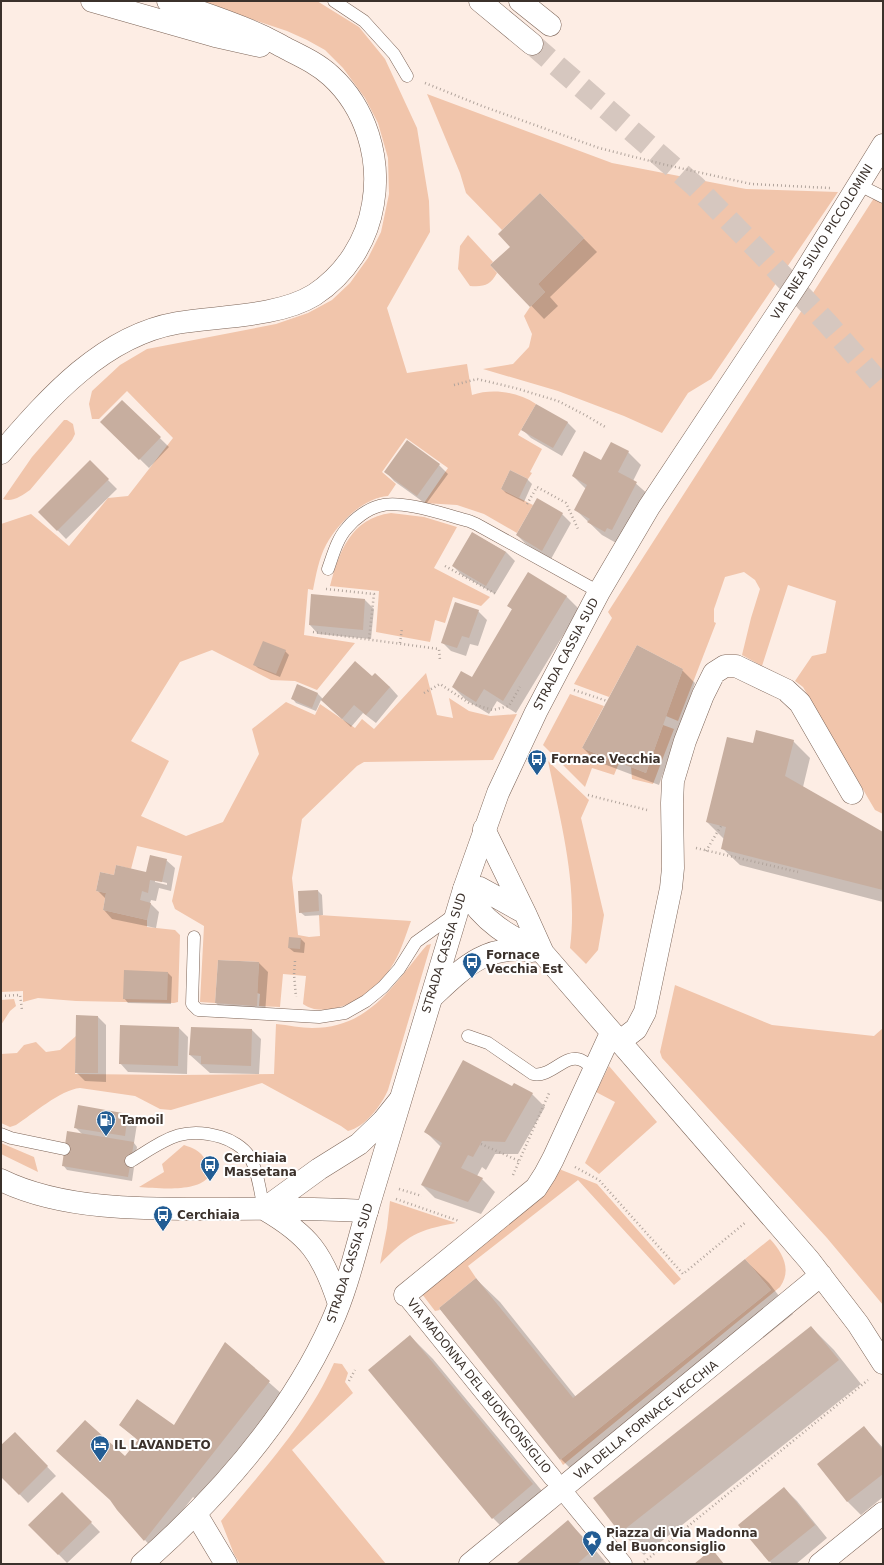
<svg xmlns="http://www.w3.org/2000/svg" width="884" height="1565" viewBox="0 0 884 1565" font-family="'DejaVu Sans',sans-serif">
  <rect width="100%" height="100%" fill="#fdede4"/>
  <path fill="#f1c5ab" d="M197 1H317L359 27 385 59 417 128 429 201 430 232 387 308 407 373 467 364 472 395C493 388 518 392 536 404L518 435 542 449 530 472 532 473 528 479 510 470 501 489 533 505 517 533 484 514 457 505 424 503 448 468 406 438 382 472 396 484 388 496C363 498 338 523 326 545 319 558 316 575 313 590L308 589 304 635 355 643 317 690 295 681 271 680 212 650 180 662 131 741 169 761 141 816 186 836 223 822 259 754 252 729 286 702 315 715 320 704 355 728 362 719 374 729 426 673 437 715 453 718 449 698 469 711 490 716 517 714 493 760 364 762 357 766 302 819 292 878 298 935 309 937 320 936 319 915 411 921C405 937 400 955 390 969 374 992 343 1014 314 1009 310 1008 306 1006 303 1004L306 976 283 974 280 1007 259 1006 260 994 257 993 259 962 218 960 215 1003 200 1002 204 926 175 909 172 901 182 856 137 846 131 869 116 865 114 875 100 872 96 891 106 893 103 910 147 920V927L175 930 180 935 178 1002 174 1003 76 1001 38 998 23 1002V991L1 992V524L31 514 69 546 108 498 128 496 173 438 127 391 99 419H92L89 404 92 391 120 365 147 349 276 324 308 313 332 300 350 283 368 258 381 232 389 194 388 158 378 123 365 98 343 68 325 50 307 40 287 31Z
    M427 94 612 163 746 189 838 192 711 379 688 393 662 433 624 416 558 391 483 369 513 364 529 347 532 334 524 316 530 307 545 292 538 284 584 238 540 193 502 230 466 193 460 173Z
    M874 198 883 203V814L875 810 803 687 795 681 812 656 826 653 836 601 788 585 762 666 742 655 751 618 760 589 755 580 744 572 725 577 714 609V622L716 623 678 721 666 716 683 669 637 645 609 697 574 684 612 618 608 612Z
    M468 235 493 262 490 265 497 273C490 285 485 287 470 286L458 269 460 246Z
    M64 420H67L73 424 75 434 72 440 30 490C23 495 12 503 3 499L32 457Z
    M391 513 424 517 457 527 434 568 490 597 481 606 453 597 445 623 435 620 430 642 376 632 379 591 330 586C339 552 351 518 391 513Z
    M570 694 604 706 582 748 619 763 614 775 592 768 585 787 543 745Z
    M663 725 674 729 653 784 632 779 631 767 646 773Z
    M548 761 589 800 581 818 604 915 598 950 586 964 570 948C578 884 561 823 548 761Z
    M431 944 388 1090C381 1106 365 1127 348 1131L341 1126 262 1083 171 1110 160 1109 135 1096 80 1088C60 1090 33 1114 16 1125L10 1127 1 1123V1054L17 1053 24 1045 36 1042 46 1052 60 1050 76 1036 75 1074 178 1075 274 1074 276 1024C288 1025 301 1028 312 1028 371 1028 394 983 427 945Z
    M675 985 772 1025 874 1036 883 1028V1305L827 1238 662 1058 660 1052Z
    M14 999 16 1006 10 1011 1 1025V1000Z
    M609 1066 657 1122 599 1174 585 1163 615 1102 596 1092Z
    M1 1143 34 1157 38 1172 1 1154Z
    M184 1145C203 1151 207 1158 209 1176 198 1193 157 1188 139 1187L164 1172 162 1164Z
    M559 1169 597 1184 681 1279 674 1285 578 1180 468 1266 476 1278 439 1308 440 1310 435 1311 422 1294Z
    M390 1201 456 1223C417 1230 408 1235 380 1264L387 1228Z
    M770 1239C783 1253 792 1270 780 1287L563 1465 560 1460 771 1290 745 1259Z
    M334 1363 342 1364 348 1373 345 1382 353 1393 292 1450 386 1564H240L234 1554 221 1521C262 1471 308 1422 334 1363Z"/>
  <path fill="#0003" fill-rule="evenodd" d="M540 194 597 252 550 297 558 306 544 319 492 265 511 247Z
    M122 401 169 447 149 468 102 422Z
    M567 422 576 431 562 456 531 438 523 430Z
    M628 452 641 465 633 481 650 496 618 544 602 535 576 510 586 489 573 476 601 462Z
    M90 462 117 489 66 539 40 512Z
    M439 465 448 474 426 504 394 481 386 472Z
    M510 471 528 480 532 484 524 502 506 493 502 489Z
    M562 514 571 523 551 559 526 544 517 535Z
    M472 533 506 552 515 561 495 594 462 575 453 566Z
    M566 596 579 609 516 713 497 701 489 714 466 700 453 687 472 678 513 610 508 606Z
    M365 600 374 609 371 639 318 634 310 625Z
    M478 611 487 620 478 646 470 644 466 656 451 651 442 642Z
    M637 646 682 670 695 683 659 785 596 761 583 748Z
    M285 651 289 655 280 677 258 668 254 664Z
    M372 677 390 687 398 696 376 723 363 713 351 727 321 700 316 711 296 703 292 698 298 686 318 694 323 699Z
    M793 741 810 758 803 787 883 833V902L740 865 722 848 724 839 707 822Z
    M166 860 175 868 171 891 159 888 156 901 151 900 150 903 159 912 156 928 112 919 104 910 106 899 97 890 114 876 147 873ZM155 880 167 883V885L155 882Z
    M318 891 322 895 323 915 305 916 300 912Z
    M301 939 305 943 304 953 294 952 289 948Z
    M259 963 268 972 265 1014 225 1012 216 1003Z
    M168 973 172 977 171 1004 128 1003 124 998Z
    M98 1017 106 1025V1082L85 1081 76 1072Z
    M121 1026 179 1028 188 1037 187 1074 128 1072 120 1063Z
    M252 1030 261 1039 259 1074 210 1073 190 1055Z
    M513 1088 532 1094 545 1107 518 1154H495L486 1170 482 1167 477 1176 482 1179 495 1192 481 1214 435 1198 422 1185 441 1147 425 1131Z
    M79 1106 128 1115 137 1124 134 1143 137 1147 132 1181 67 1170 63 1165 82 1134 75 1127Z
    M745 1260 769 1283 793 1314 584 1482 561 1459 440 1309 476 1279 500 1302 576 1397Z
    M811 1327 834 1350 861 1384 644 1555 621 1532Z
    M410 1336 433 1359 556 1508 516 1541 493 1518Z
    M225 1343 283 1395 198 1501 193 1497 153 1549 145 1540 131 1462 139 1441 120 1425 175 1427Z
    M864 1427 883 1448V1497L861 1515 848 1502 818 1464Z
    M15 1433 56 1476 28 1503 1 1475V1447Z
    M784 1488 797 1501 827 1538 796 1564H772L740 1525Z
    M62 1493 100 1532 67 1563 30 1525Z
    M568 1522 591 1545 607 1564H518Z"/>
  <path fill="#c7ae9f" d="M540 193 584 238 538 284 545 292 530 307 490 265 510 247 498 234Z
    M122 400 161 437 139 460 100 422Z
    M536 404 568 422 553 448 521 430Z
    M407 440 440 464 417 496 384 472Z
    M611 442 629 451 618 472 637 482 612 530 607 528 605 532 587 522 590 519 574 510 587 485 572 476 584 451 601 460Z
    M90 460 109 479 57 531 38 512Z
    M510 470 528 479 519 498 501 489Z
    M537 498 563 513 542 551 516 535Z
    M472 532 506 552 486 586 452 566Z
    M528 572 567 596 503 701 484 689 476 702 452 687 461 671 472 677 512 609 507 606Z
    M311 594 365 599 363 630 309 625Z
    M455 602 479 610 469 638 462 636 457 648 441 643Z
    M263 641 286 650 276 674 253 665Z
    M637 645 683 669 646 773 582 748Z
    M355 661 372 676 375 673 390 687 366 715 354 705 342 719 321 700Z
    M297 684 318 693 312 708 291 699Z
    M756 730 794 740 785 776 883 832V890L721 849 726 827 706 822 727 737 753 743Z
    M150 855 167 859 162 882 150 880 148 893 142 891 140 900 151 903 147 920 103 910 106 893 96 891 100 872 114 875 116 865 146 872Z
    M318 890 319 911 299 913 298 891Z
    M289 937 301 938 300 949 288 948Z
    M218 960 259 962 257 1006 215 1003Z
    M124 970 168 972 167 1000 123 999Z
    M76 1015 98 1016V1073H75Z
    M120 1025 179 1027 178 1066 119 1064Z
    M191 1027 252 1029 251 1066 201 1064V1056L189 1055Z
    M463 1060 512 1086 514 1083 533 1093 505 1142 482 1141 473 1157 468 1155 461 1168 483 1178 468 1202 421 1185 442 1143 424 1132Z
    M78 1105 128 1114 125 1136 74 1128Z
    M67 1131 134 1142 128 1177 62 1166Z
    M745 1259 771 1290 560 1460 439 1308 476 1278 573 1398Z
    M811 1326 839 1360 620 1533 593 1498Z
    M410 1335 533 1484 492 1519 368 1370Z
    M225 1342 270 1381 144 1541 117 1510 110 1500 56 1451 85 1420 125 1456 138 1440 119 1425 137 1399 174 1425Z
    M864 1426 883 1450V1474L847 1502 817 1464Z
    M15 1432 48 1466 19 1495 1 1477V1445Z
    M784 1487 815 1525 769 1562 738 1525Z
    M62 1492 92 1522 58 1555 28 1525Z
    M568 1520 593 1550 577 1564H516Z
    M712 1549 724 1564H694Z"/>
  <g fill="none" stroke-linecap="round" stroke-linejoin="round">
    <path stroke="#d6c7bf" stroke-width="22" stroke-dasharray="22 11" stroke-linecap="butt" d="M532 44 695 186 761 253 828 324 883 387"/>
    <g stroke="#7c6457" stroke-width="13">
      <path id="service" d="M334 1 364 21 394 54 407 76
        M859 185 883 197
        M328 569C333 555 337 539 347 528 355 518 368 509 379 506 401 499 446 515 469 521L476 524 599 592
        M194 937 192 1004 198 1010 319 1017 345 1013 366 1001 383 987 399 969 416 942 455 914
        M468 1036 488 1043 533 1074C551 1078 565 1053 581 1060 586 1062 590 1066 594 1070
        M1 1134 11 1138 64 1149
        M131 1161C164 1141 181 1125 221 1137 231 1140 243 1147 249 1156 258 1170 260 1192 264 1209"/>
    </g>
    <g stroke="#7c6457" stroke-width="19">
      <path id="pedestrian" d="M405 1295 553 1478
        M568 1497 623 1564"/>
    </g>
    <g stroke="#7c6457" stroke-width="23">
      <path id="minor" d="M484 829 525 913 543 953 809 1260 858 1324 883 1363
        M525 913 480 888 464 889C483 923 509 936 543 953
        M431 998C462 969 486 943 532 951
        M619 1042 636 1029 645 1012 671 888 673 868 672 803 673 781 685 741 703 695 714 673 725 666H736L786 690 800 703 852 793
        M405 1295 536 1188 545 1174 553 1159 611 1033
        M196 1514 226 1564
        M470 1564 821 1275
        M820 1564 883 1513"/>
    </g>
    <g stroke="#7c6457" stroke-width="23">
      <path id="secondary" d="M367 1211 464 889 498 793 536 712 599 592 649 507 801 278 883 145"/>
    </g>
    <g stroke="#7c6457" stroke-width="23">
      <path id="primary" d="M92 1 215 36 260 46
        M1 453C48 399 102 336 177 323 219 316 278 317 314 295 346 274 367 241 373 204 381 158 366 108 331 76 318 64 303 57 287 49 279 45 271 40 262 36 232 22 200 12 168 1
        M1 1180C66 1212 156 1209 227 1209 274 1208 320 1209 367 1211 356 1249 347 1289 331 1324 289 1417 218 1497 142 1564
        M264 1209 319 1169 359 1144 383 1121 399 1101
        M264 1209C309 1235 323 1254 339 1304"/>
    </g>
    <g stroke="#7c6457" stroke-width="23">
      <path id="trunk" d="M480 1 532 44
        M520 1 550 25"/>
    </g>
    <path stroke="#b1a49c" stroke-width="2.5" stroke-dasharray="1 3" stroke-linecap="butt" d="M425 83 482 106 599 148 662 164 751 184 830 188
      M454 385 477 379 515 388 558 401 585 415 607 428
      M527 504 537 487 566 503 578 529
      M445 566 496 594
      M326 589 374 594 369 639
      M313 632 439 649 440 660
      M400 643 402 628
      M574 690 607 701
      M424 693 440 684 469 703 493 710 509 706 520 687
      M588 795 647 810
      M696 848 798 872
      M706 851 721 826
      M295 961 294 975 296 997
      M1 996 20 995 22 1010
      M481 1144 519 1161
      M575 1167 599 1180 683 1274 746 1222
      M513 1175 550 1091
      M399 1189 422 1196
      M396 1199 459 1221
      M349 1381 355 1370
      M644 1562 868 1380"/>
    <use href="#service" stroke="#fff" stroke-width="12"/>
    <use href="#pedestrian" stroke="#fff" stroke-width="18"/>
    <use href="#minor" stroke="#fff" stroke-width="22"/>
    <use href="#secondary" stroke="#fff" stroke-width="22"/>
    <use href="#primary" stroke="#fff" stroke-width="22"/>
    <use href="#trunk" stroke="#fff" stroke-width="22"/>
  </g>
  <defs>
    <g id="bus-pin" transform="scale(1)"><path d="M0 17L-7.5 6A9.5 9.5 0 1 1 7.5 6Z" fill="#235d94" stroke="#fff"/><path d="M-5-6H5V4H4V6H2V4H-2V6H-4V4H-5ZM-3.5-4V0h7V-4ZM-3.5 1.2v1.5H-2V1.2ZM2 1.2v1.5H3.5V1.2Z" fill="#fff"/></g>
    <g id="fuel-pin" transform="scale(1)"><path d="M0 17L-7.5 6A9.5 9.5 0 1 1 7.5 6Z" fill="#235d94" stroke="#fff"/><path d="M-5.5-6h7V0h2V4h1.3V-2.5L3-4.5l.8-.8L6-3V5H2.5V1h-1V6h-7ZM-4.2-4.7v3.2H.2V-4.7Z" fill="#fff"/></g>
    <g id="hotel-pin" transform="scale(1)"><path d="M0 17L-7.5 6A9.5 9.5 0 1 1 7.5 6Z" fill="#235d94" stroke="#fff"/><path d="M-6-4.5h1.5V1H6V5H4.5V3h-9V5H-6ZM-4 0a1.8 1.8 0 1 1 3.6 0ZM.5 0V-2.5h3Q6-2.5 6 0Z" fill="#fff"/></g>
    <g id="sight-pin" transform="scale(1)"><path d="M0 17L-7.5 6A9.5 9.5 0 1 1 7.5 6Z" fill="#235d94" stroke="#fff"/><path d="M0-6L1.8-2.2L6-1.7L2.9 1.2L3.7 5.4L0 3.3L-3.7 5.4L-2.9 1.2L-6-1.7L-1.8-2.2Z" fill="#fff"/></g>
  </defs>
  <g fill-rule="evenodd">
    <use href="#bus-pin" x="537" y="759"/>
    <use href="#bus-pin" x="472" y="962"/>
    <use href="#fuel-pin" x="106" y="1120"/>
    <use href="#bus-pin" x="210" y="1165"/>
    <use href="#bus-pin" x="163" y="1215"/>
    <use href="#hotel-pin" x="100" y="1445"/>
    <use href="#sight-pin" x="592" y="1540"/>
  </g>
  <g text-anchor="middle" stroke-width="4" stroke-linejoin="round" paint-order="stroke">
    <g font-size="12" fill="#3b312b" stroke="#fff">
      <text transform="translate(822 242) rotate(-58)" y="4">VIA ENEA SILVIO PICCOLOMINI</text>
      <text transform="translate(566 654) rotate(-62)" y="4">STRADA CASSIA SUD</text>
      <text transform="translate(444 953) rotate(-73)" y="4">STRADA CASSIA SUD</text>
      <text transform="translate(350 1263) rotate(-72)" y="4">STRADA CASSIA SUD</text>
      <text transform="translate(479 1386) rotate(51)" y="4">VIA MADONNA DEL BUONCONSIGLIO</text>
      <text transform="translate(646 1420) rotate(-39)" y="4">VIA DELLA FORNACE VECCHIA</text>
    </g>
    <g font-size="12" font-weight="bold" fill="#3b312b" stroke="#fff" text-anchor="start">
      <text x="551" y="763">Fornace Vecchia</text>
      <text x="486" y="959">Fornace<tspan x="486" dy="14">Vecchia Est</tspan></text>
      <text x="120" y="1124">Tamoil</text>
      <text x="224" y="1162">Cerchiaia<tspan x="224" dy="14">Massetana</tspan></text>
      <text x="177" y="1219">Cerchiaia</text>
      <text x="114" y="1449">IL LAVANDETO</text>
      <text x="606" y="1537">Piazza di Via Madonna<tspan x="606" dy="14">del Buonconsiglio</tspan></text>
    </g>
  </g>
  <rect width="884" height="1565" fill="none" stroke="#3b312b" stroke-width="4"/>
</svg>
